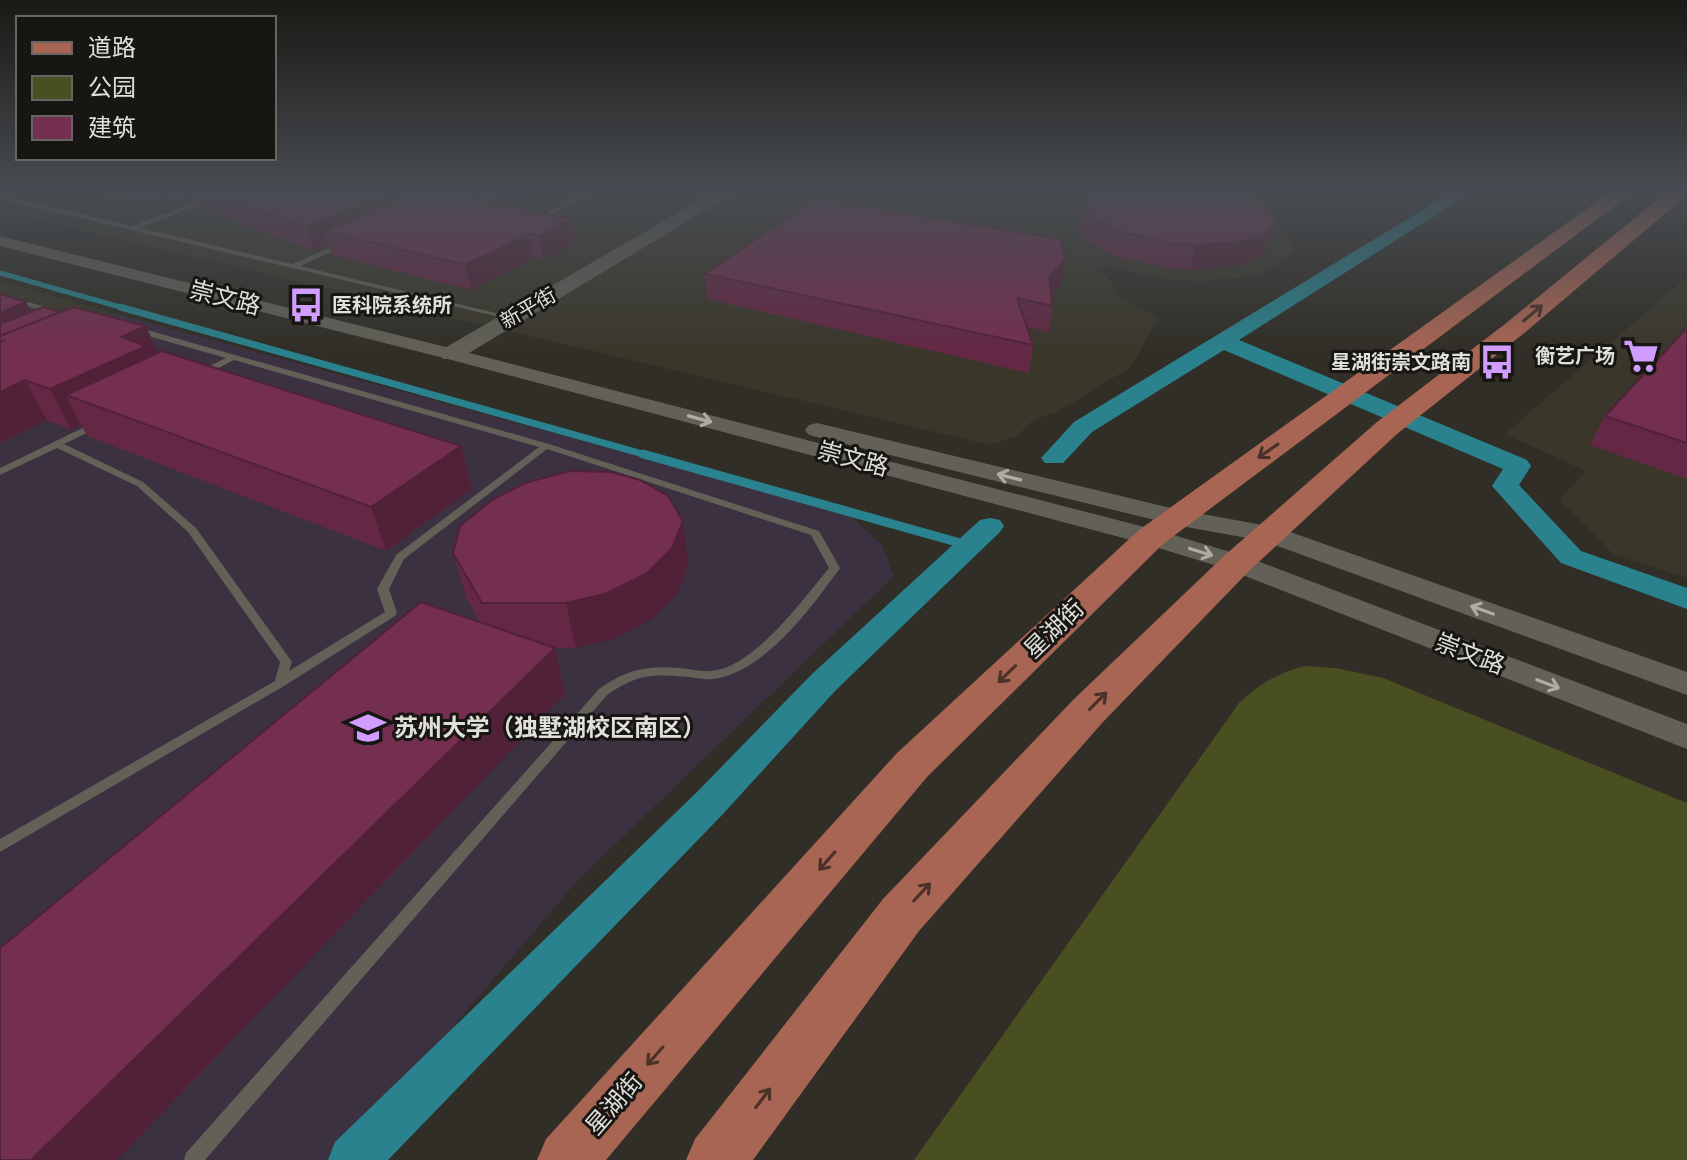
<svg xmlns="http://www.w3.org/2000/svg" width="1687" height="1160" viewBox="0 0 1687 1160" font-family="'Varela Round','Noto Sans SC',sans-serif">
  <rect width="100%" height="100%" fill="#302e26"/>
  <path fill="#3a372a" d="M0 190H1401L1372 208 1301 202 1269 194 1242 207 1275 223 1284 231 1293 247 1287 260 1266 272 1244 277 1202 281 1164 279 1103 266 1096 268 1111 281 1118 297 1159 317 1131 367 1057 412 1033 420 1017 436 990 445 0 211Z
    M1687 277V578L1614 555 1559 499 1586 471 1505 434Z
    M0 281 113 313 0 362Z"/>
  <path fill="#3b3141" d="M113 313 848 513 882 545 894 576 578 880 339 1160H0V362Z"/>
  <path fill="#494f21" d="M1305 666 1336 668 1383 678 1687 803V1160H914L1239 703C1260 683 1278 673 1305 666Z"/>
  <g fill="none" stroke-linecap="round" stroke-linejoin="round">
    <path stroke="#29828d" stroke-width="5" d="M0 273 127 309"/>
    <path stroke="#29828d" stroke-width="7" d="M120 307 650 456"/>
    <path stroke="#29828d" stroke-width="9" d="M643 454 971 546"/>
    <path fill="#29828d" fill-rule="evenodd" d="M1455 190H1475L1239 340 1527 460 1531 466 1519 485 1581 551 1687 588V609L1561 563 1492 486 1503 469 1224 350 1092 432 1063 463H1045L1041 458 1074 422Z
      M990 518 1000 520 1004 526 1000 532 836 690 723 814 388 1160H328L335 1142 697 792 812 674 980 520Z"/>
    <path fill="#626057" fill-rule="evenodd" d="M229 190H238L140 228 292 264 344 242 346 243V245L300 266 516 318 512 320 0 199V195L132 226Z
      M588 190H596L539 221 534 220Z
      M0 294 56 310 57 312 53 314 0 298Z
      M134 328H140L549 444 819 531 840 568C811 608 765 672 713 679 705 680 697 678 689 677 652 674 639 673 607 695L205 1160H184L186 1153 599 689C626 670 646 665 680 668 690 669 701 672 711 671 754 668 803 599 829 568L811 535 547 449 404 559 389 589 397 613 395 616 284 686 0 852V839L275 681 280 662 188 532 137 486 57 448 0 475V468L93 423H99V427L64 444 143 482 196 528 290 659 292 662 289 671 385 612 377 589 396 555 539 447 234 360 205 375H199V371L226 358 134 332Z"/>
    <path fill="#626057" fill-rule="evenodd" d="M0 236 458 350 1160 531 1247 557 1687 724V749L1227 569 1142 543 444 358 0 246Z
      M817 423 1175 509 1279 528 1687 672V695L1264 541 1175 525 809 435 805 430 809 425Z"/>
    <path fill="#626057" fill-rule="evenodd" d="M717 190H739L459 359H443L439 354 443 349Z"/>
    <path fill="#a86553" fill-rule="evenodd" d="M1613 190H1636L1163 544 927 777 606 1160H537L546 1139 897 753 1139 530Z
      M1669 190H1687V195L1523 334 1397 434 1249 571 1103 722 919 931 753 1160H686L695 1139 883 899 1073 700 1225 555 1377 422 1505 324Z"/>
  </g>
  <path fill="#642845" d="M82 190H542L508 206 571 219 575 243 543 260 533 258 471 290 332 255 328 245 314 251 198 209 194 200 184 203 174 199 163 203Z
    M1083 205 1266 251 1256 259 1239 265 1191 270 1163 267 1114 256 1084 238 1080 228Z
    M705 274 1061 283 1052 296 1053 306 1049 332 1027 327 1033 345 1029 373 707 299Z
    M0 294 26 302 31 312 158 353 461 446 472 489 386 551 87 436 81 425 71 430 47 420 0 443Z
    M1687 328V479L1590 445 1605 416Z
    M453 553 688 565 678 592 652 619 614 639 576 648H555L565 694 117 1160H0L480 622 466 597Z"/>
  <path fill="#512138" d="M158 190H170L174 199 163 203Z
    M179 190H191L194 200 184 203Z
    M397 190H420L423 204 324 231 328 245 314 251 307 227Z
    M495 190H542L499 211Z
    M479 194 484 218 470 199Z
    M1275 218 1266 251 1256 259 1239 265 1191 270 1196 245Z
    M571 219 575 243 543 260 539 236Z
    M529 234 533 258 471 290 465 265Z
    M1065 258 1061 283 1046 304 1049 278Z
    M26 302 36 323 3 341 0 340V313Z
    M146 326 163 364 66 395 81 425 71 430 50 389 121 337Z
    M25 380 47 420 0 443V392Z
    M461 446 472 489 386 551 371 507Z
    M683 521 688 565 678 592 652 619 614 639 576 648 566 603Z
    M555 648 565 694 117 1160H31Z"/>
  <path fill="#742f50" stroke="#512138" stroke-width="2" d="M200 190H397L307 227Z
    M422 190H458L479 194 470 199 571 219 539 236 529 234 465 265 324 231Z
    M1093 190H1238L1259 200 1271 209 1275 218 1273 227 1262 235 1245 241 1196 245 1168 243 1118 231 1088 214 1083 205 1086 196Z
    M816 198 1060 239 1065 258 1049 278 1053 306 1017 298 1033 345 705 274Z
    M0 294 26 302 0 313Z
    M43 307 60 312 0 336V324Z
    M73 307 146 326 121 337 146 346 50 389 25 380 0 392V342L3 341 0 340V336Z
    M1687 328V443L1605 416Z
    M162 351 461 446 371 507 66 395Z
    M569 471 612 472 640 480 668 496 683 521 672 548 646 574 605 594 566 603H482L453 553 460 526 492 500 525 483Z
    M421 602 555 648 31 1160H0V948Z"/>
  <defs><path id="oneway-shaft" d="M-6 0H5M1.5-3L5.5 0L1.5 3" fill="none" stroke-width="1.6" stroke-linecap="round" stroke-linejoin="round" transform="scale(2)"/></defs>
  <g stroke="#4a3229">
    <use href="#oneway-shaft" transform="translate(1533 313) rotate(-40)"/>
    <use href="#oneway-shaft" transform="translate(1268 451) rotate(145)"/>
    <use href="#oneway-shaft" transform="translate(1007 674) rotate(136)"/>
    <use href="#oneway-shaft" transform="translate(1098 701) rotate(-45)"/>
    <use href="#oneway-shaft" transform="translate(827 861) rotate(131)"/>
    <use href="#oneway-shaft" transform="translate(922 892) rotate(-47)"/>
    <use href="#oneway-shaft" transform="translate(655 1056) rotate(131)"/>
    <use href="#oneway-shaft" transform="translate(763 1098) rotate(-53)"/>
  </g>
  <g stroke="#aeaca6">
    <use href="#oneway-shaft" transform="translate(700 419) rotate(15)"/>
    <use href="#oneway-shaft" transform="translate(1009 477) rotate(-166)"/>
    <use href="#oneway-shaft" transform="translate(1201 552) rotate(17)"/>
    <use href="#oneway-shaft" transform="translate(1482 610) rotate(-160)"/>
    <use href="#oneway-shaft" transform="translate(1548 684) rotate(21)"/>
  </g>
  <linearGradient id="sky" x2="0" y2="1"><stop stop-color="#1a1915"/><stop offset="0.54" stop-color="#484c52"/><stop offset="1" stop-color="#484c52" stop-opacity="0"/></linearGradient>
  <rect width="1687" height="353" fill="url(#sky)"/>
  <defs>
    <g id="bus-bare" transform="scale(2.76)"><path d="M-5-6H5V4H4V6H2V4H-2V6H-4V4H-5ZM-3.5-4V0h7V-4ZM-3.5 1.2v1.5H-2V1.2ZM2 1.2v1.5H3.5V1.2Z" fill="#d09dff" stroke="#171613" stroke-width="2.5" paint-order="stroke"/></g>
    <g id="supermarket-bare" transform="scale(2.76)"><path d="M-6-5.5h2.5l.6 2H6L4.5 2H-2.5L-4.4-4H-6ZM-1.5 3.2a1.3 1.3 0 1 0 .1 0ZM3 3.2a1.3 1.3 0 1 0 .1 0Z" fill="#d09dff" stroke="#171613" stroke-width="2.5" paint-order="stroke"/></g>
    <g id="university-bare" transform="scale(2.76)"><path d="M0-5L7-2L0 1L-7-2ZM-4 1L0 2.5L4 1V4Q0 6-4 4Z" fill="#d09dff" stroke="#171613" stroke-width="2.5" paint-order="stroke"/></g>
  </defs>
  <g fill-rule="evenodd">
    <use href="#bus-bare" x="306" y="305"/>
    <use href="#supermarket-bare" x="1641" y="356"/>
    <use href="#bus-bare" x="1497" y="362"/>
    <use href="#university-bare" x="368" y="728"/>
  </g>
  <g text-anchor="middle" stroke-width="6" stroke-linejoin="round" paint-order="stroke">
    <g font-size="20" font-weight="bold" fill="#e0dfda" stroke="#171613" text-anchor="end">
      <text x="332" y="312" text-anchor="start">医科院系统所</text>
      <text x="1615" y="363">衡艺广场</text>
      <text x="1471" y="369">星湖街崇文路南</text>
    </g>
    <g font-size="20" fill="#e0dfda" stroke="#171613">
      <text transform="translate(528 308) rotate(-30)" y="7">新平街</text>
    </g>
    <g font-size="24" fill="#e0dfda" stroke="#171613">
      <text transform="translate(225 298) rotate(14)" y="8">崇文路</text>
      <text transform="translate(853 459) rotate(15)" y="8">崇文路</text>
      <text transform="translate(1054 629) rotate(-44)" y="8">星湖街</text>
      <text transform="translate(1470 654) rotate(21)" y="8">崇文路</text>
      <text transform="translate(614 1104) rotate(-49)" y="8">星湖街</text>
    </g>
    <g font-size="24" font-weight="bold" fill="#e0dfda" stroke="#171613" text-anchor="start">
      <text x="394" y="736">苏州大学（独墅湖校区南区）</text>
    </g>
  </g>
  <rect x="16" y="16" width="260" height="144" fill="#171613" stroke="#676663" stroke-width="2"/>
  <rect x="32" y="42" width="40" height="12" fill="#a86553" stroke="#676663" stroke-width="2"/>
  <text x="88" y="56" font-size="24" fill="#e0dfda">道路</text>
  <rect x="32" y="76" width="40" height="24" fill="#494f21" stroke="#676663" stroke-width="2"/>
  <text x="88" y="96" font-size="24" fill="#e0dfda">公园</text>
  <rect x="32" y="116" width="40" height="24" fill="#742f50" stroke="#676663" stroke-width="2"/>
  <text x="88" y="136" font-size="24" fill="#e0dfda">建筑</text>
</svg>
